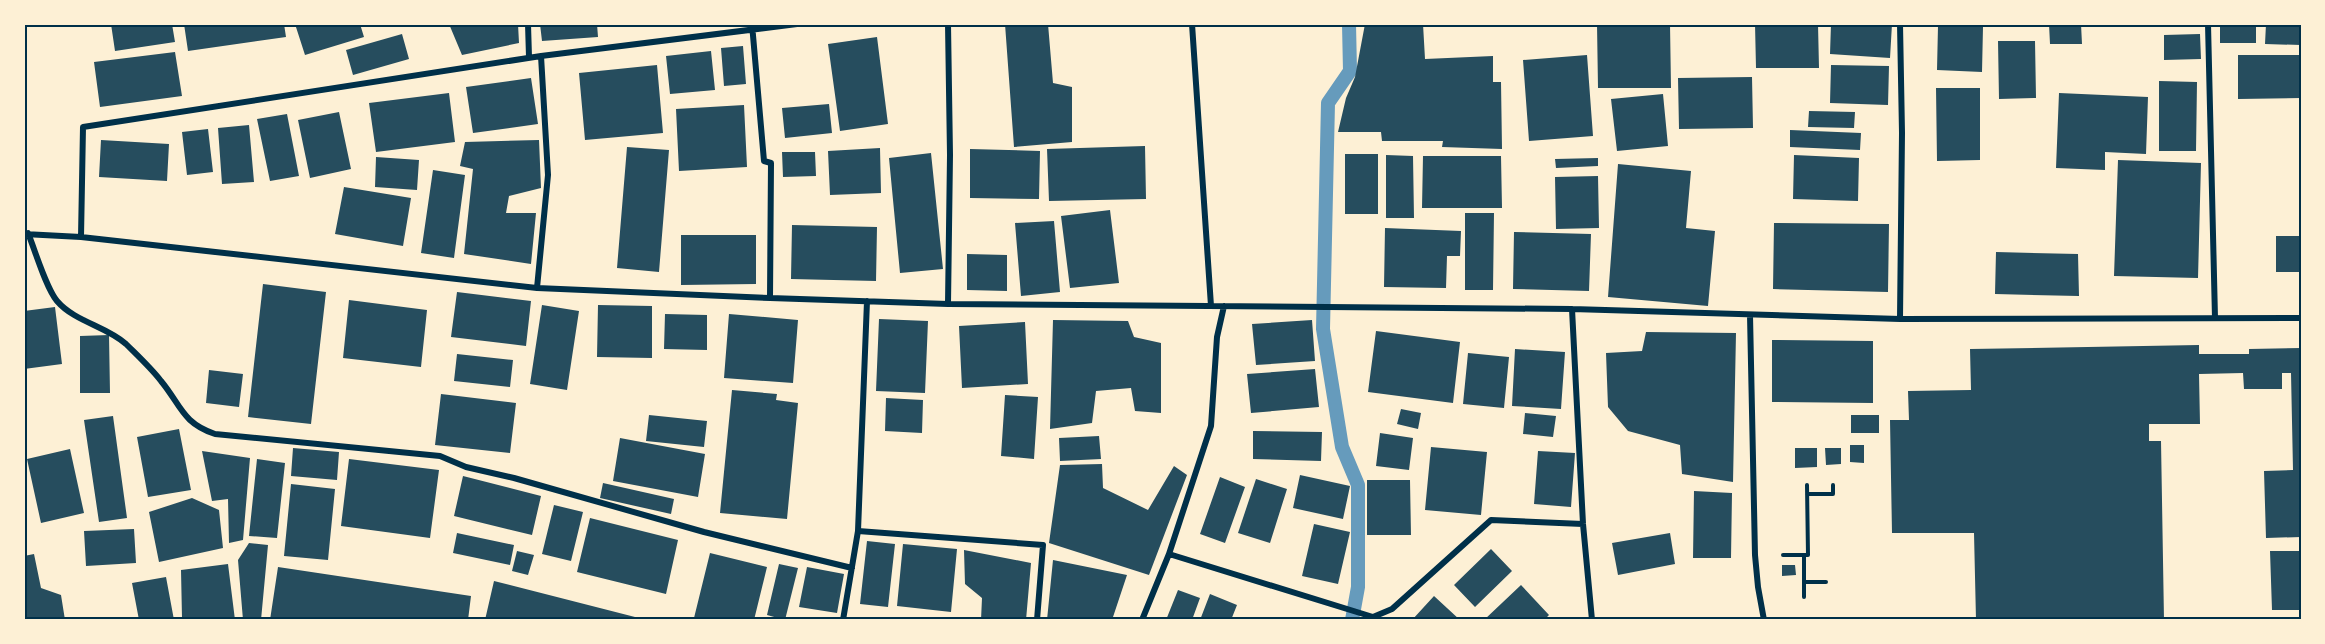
<svg xmlns="http://www.w3.org/2000/svg" width="2325" height="644" viewBox="0 0 2325 644" font-family="Commissioner,sans-serif">
  <rect width="100%" height="100%" fill="#fdf0d5"/>
  <g fill="none" stroke-linecap="round" stroke-linejoin="round">
    <path stroke="#669bbc" stroke-width="14" d="M1349 24 1350 71 1328 103 1323 329 1342 447 1358 485V587L1352 620"/>
  </g>
  <path fill="#264d5e" d="M111 24H172L175 42 115 51Z
    M184 24H284L286 37 188 51Z
    M295 24H360L364 37 305 55Z
    M449 24H518L519 43 462 55Z
    M540 24H597L598 37 542 41Z
    M1005 24H1048L1053 83 1072 87V142L1014 147Z
    M1365 24H1423L1425 59 1493 56V82H1501L1502 149 1442 147 1443 141H1382L1381 132H1338L1346 98 1355 77Z
    M1597 24H1670L1671 88H1598Z
    M1755 24H1818L1819 68H1756Z
    M1831 24H1892L1890 58 1830 54Z
    M2049 24H2081L2082 44H2050Z
    M2220 24H2256V43H2220Z
    M2266 24H2301V45L2265 44Z
    M1938 26 1983 27 1982 72 1937 70Z
    M402 34 409 59 353 75 346 50Z
    M2200 34 2201 59 2164 60V35Z
    M877 37 888 124 840 131 828 44Z
    M1998 41H2035L2036 98 1999 99Z
    M743 46 746 84 724 86 721 48Z
    M711 51 715 90 670 94 666 56Z
    M175 52 182 96 100 107 94 62Z
    M1587 55 1593 136 1529 141 1523 60Z
    M2238 55H2301V98L2238 99Z
    M657 65 663 133 585 140 579 73Z
    M1831 65 1889 66 1888 105 1830 103Z
    M1752 77 1753 128 1679 129 1678 78Z
    M531 78 538 124 473 133 466 87Z
    M2159 81 2197 82 2196 151H2159Z
    M1936 88H1980V160L1937 161Z
    M449 93 455 142 376 152 369 103Z
    M2059 93 2148 97 2146 154 2105 152V170L2056 168Z
    M1663 94 1668 146 1617 151 1611 99Z
    M829 104 832 133 785 138 782 108Z
    M744 105 747 167 679 171 676 109Z
    M1809 111 1855 112 1854 128 1808 127Z
    M339 112 351 169 310 178 298 120Z
    M287 114 299 176 270 181 257 119Z
    M249 125 254 182 222 184 218 128Z
    M208 129 213 172 187 175 182 132Z
    M1790 130 1861 133 1860 150 1790 147Z
    M101 140 169 144 167 181 99 177Z
    M539 140 541 188 509 196 506 213H536L531 264 464 254 473 169 460 166 465 142Z
    M1145 146 1146 199 1049 201 1047 149Z
    M627 147 669 150 659 272 617 268Z
    M880 148 881 193 830 195 828 151Z
    M970 149 1040 151 1039 199 970 198Z
    M782 152H815L816 176 783 177Z
    M931 153 943 269 900 273 889 158Z
    M1345 154H1378V214H1345Z
    M1386 155 1413 156 1414 218H1386Z
    M1794 155 1859 158 1858 201 1793 199Z
    M1423 156H1501L1502 208H1422Z
    M376 157 419 160 417 190 375 187Z
    M1598 158V166L1556 168 1555 159Z
    M2118 160 2201 163 2198 278 2114 276Z
    M1618 164 1691 171 1686 228 1715 231 1708 306 1608 297Z
    M433 170 465 175 454 258 421 253Z
    M1598 176 1599 228 1556 229 1555 177Z
    M344 187 411 198 403 246 335 234Z
    M1110 210 1119 283 1070 288 1061 216Z
    M1465 213H1494L1493 290H1465Z
    M1054 221 1060 292 1021 296 1015 223Z
    M1774 223 1889 224 1888 292 1773 289Z
    M792 225 877 227 876 281 791 279Z
    M1385 228 1461 231 1460 256H1447L1446 288 1384 287Z
    M1514 232 1591 234 1589 291 1513 289Z
    M681 235H756V284L681 285Z
    M2276 236H2301V272H2276Z
    M1996 252 2078 254 2079 296 1995 294Z
    M967 254 1007 255V291L967 290Z
    M263 284 326 292 311 424 248 417Z
    M457 292 531 301 526 346 451 337Z
    M349 300 427 310 421 367 343 358Z
    M542 305 579 311 567 390 530 384Z
    M598 305 652 306V358L597 357Z
    M55 307 62 364 24 369V311Z
    M665 314 707 315V350L664 349Z
    M729 314 798 320 793 383 724 378Z
    M879 319 928 321 925 393 876 391Z
    M1053 320 1128 321 1134 337 1161 343V413L1135 411 1131 388 1096 391 1092 423 1050 429Z
    M1312 320 1315 361 1256 365 1252 324Z
    M1025 322 1028 384 962 388 959 326Z
    M1376 331 1460 342 1453 403 1368 392Z
    M1646 332 1736 333 1733 482 1682 474 1680 445 1628 431 1608 407 1606 353 1642 351Z
    M109 335 110 393H80V336Z
    M1772 340 1873 341V403L1772 402Z
    M2199 345V354H2249V349L2301 348V537L2266 538 2264 471 2293 470 2291 373H2282V389H2244L2243 373 2199 374 2200 424H2149V441H2161L2164 620H1976L1974 533H1892L1890 420H1909L1908 391 1971 390 1970 349Z
    M1515 349 1565 352 1561 409 1512 406Z
    M1468 353 1509 357 1504 408 1463 404Z
    M457 354 513 360 510 387 454 381Z
    M1315 369 1319 407 1251 413 1247 374Z
    M209 370 243 374 239 407 206 403Z
    M732 390 777 394 776 400 798 403 787 519 720 513Z
    M441 394 516 403 510 453 435 445Z
    M1005 395 1038 397 1034 459 1001 456Z
    M886 398 923 400 922 433 885 431Z
    M1401 409 1421 413 1418 429 1397 424Z
    M1525 413 1556 416 1553 437 1523 434Z
    M649 415 707 421 704 447 646 441Z
    M1851 415H1879V433H1851Z
    M113 416 127 518 99 522 84 420Z
    M179 429 191 490 148 497 137 437Z
    M1253 431 1322 432 1321 461 1253 459Z
    M1380 433 1413 438 1409 470 1376 466Z
    M1099 436 1101 459 1060 461 1059 438Z
    M620 438 705 454 698 497 613 481Z
    M1850 445H1864V463L1850 462Z
    M1431 447 1487 452 1481 515 1425 510Z
    M293 448 339 452 337 480 291 476Z
    M1795 448H1817V467L1795 468Z
    M1825 448H1841V464L1826 465Z
    M70 449 84 513 41 523 27 459Z
    M202 451 250 458 243 540 229 543 228 499 212 501Z
    M1538 451 1575 453 1571 507 1534 504Z
    M257 459 285 463 277 538 249 536Z
    M349 459 439 470 430 538 341 526Z
    M1102 464 1103 488 1148 510 1174 466 1187 475 1149 575 1049 543 1060 465Z
    M1300 475 1350 486 1343 519 1293 508Z
    M463 476 541 496 532 535 454 516Z
    M1220 477 1245 487 1225 543 1200 534Z
    M1256 479 1287 489 1270 543 1238 533Z
    M1367 480H1410L1411 535H1367Z
    M603 483 674 499 671 514 600 498Z
    M291 484 335 489 328 560 284 556Z
    M1694 491 1732 493 1731 558H1693Z
    M192 498 219 510 223 548 159 562 149 512Z
    M554 505 583 512 571 561 542 554Z
    M590 518 678 540 666 594 577 572Z
    M1314 524 1350 532 1338 584 1302 576Z
    M134 529 136 563 86 566 84 531Z
    M457 533 514 545 510 565 453 553Z
    M1670 533 1675 564 1618 575 1612 543Z
    M867 541 895 544 888 607 860 604Z
    M249 543 268 545 261 620H243L238 560Z
    M903 544 957 549 951 612 897 606Z
    M1491 549 1512 571 1475 607 1454 585Z
    M964 550 1031 563 1026 620H981L982 598 965 584Z
    M517 551 534 555 528 575 512 571Z
    M2270 551H2301V610H2272Z
    M710 553 767 567 754 620 694 618Z
    M34 554 41 588 61 595 65 620H24V556Z
    M1053 560 1127 575 1112 620H1047Z
    M228 564 235 620 182 618 181 570Z
    M779 564 798 568 785 620 767 615Z
    M1782 565H1795L1796 575 1782 576Z
    M278 567 471 596 468 620H270Z
    M807 567 844 574 837 613 799 607Z
    M166 577 174 620H139L132 583Z
    M494 581 635 617V620H485Z
    M1521 585 1549 615 1544 620H1484Z
    M1178 590 1200 598 1192 620H1166Z
    M1210 594 1237 605 1231 620H1200Z
    M1434 596 1460 620H1412Z"/>
  <g fill="none" stroke-linecap="round" stroke-linejoin="round">
    <path stroke="#003049" stroke-width="4" d="M1807 494H1833V485
      M1783 555H1808L1807 485
      M1804 555V597
      M1804 582H1826"/>
    <path stroke="#003049" stroke-width="6" d="M528 24 529 57
      M752 24 764 161 771 163 770 298
      M1192 24 1211 306
      M2208 24 2215 318
      M28 233C35 250 46 288 57 301 75 322 106 326 126 344 138 356 151 368 161 381 181 405 182 423 215 434L440 456 466 467 514 478 704 532 852 568
      M24 234 81 237 537 288 770 298 948 304 1572 309 1900 319 2301 318
      M81 237 83 127 541 56 797 24
      M537 288 548 175 541 56
      M948 304 950 155 948 24
      M1572 309 1583 524 1592 620
      M1750 315 1755 555 1758 587 1764 620
      M1900 319 1902 133 1900 24
      M858 531 1043 545 1037 620
      M1169 554 1373 617 1392 609 1491 520 1583 524
      M843 620 858 531 867 301
      M1142 620 1169 554 1211 426 1217 337 1224 306"/>
  </g>
  <rect width="2325" height="644" fill="none" stroke="#fdf0d5" stroke-width="51"/>
  <rect x="26" y="26" width="2274" height="592" fill="none" stroke="#003049" stroke-width="2"/>
</svg>
